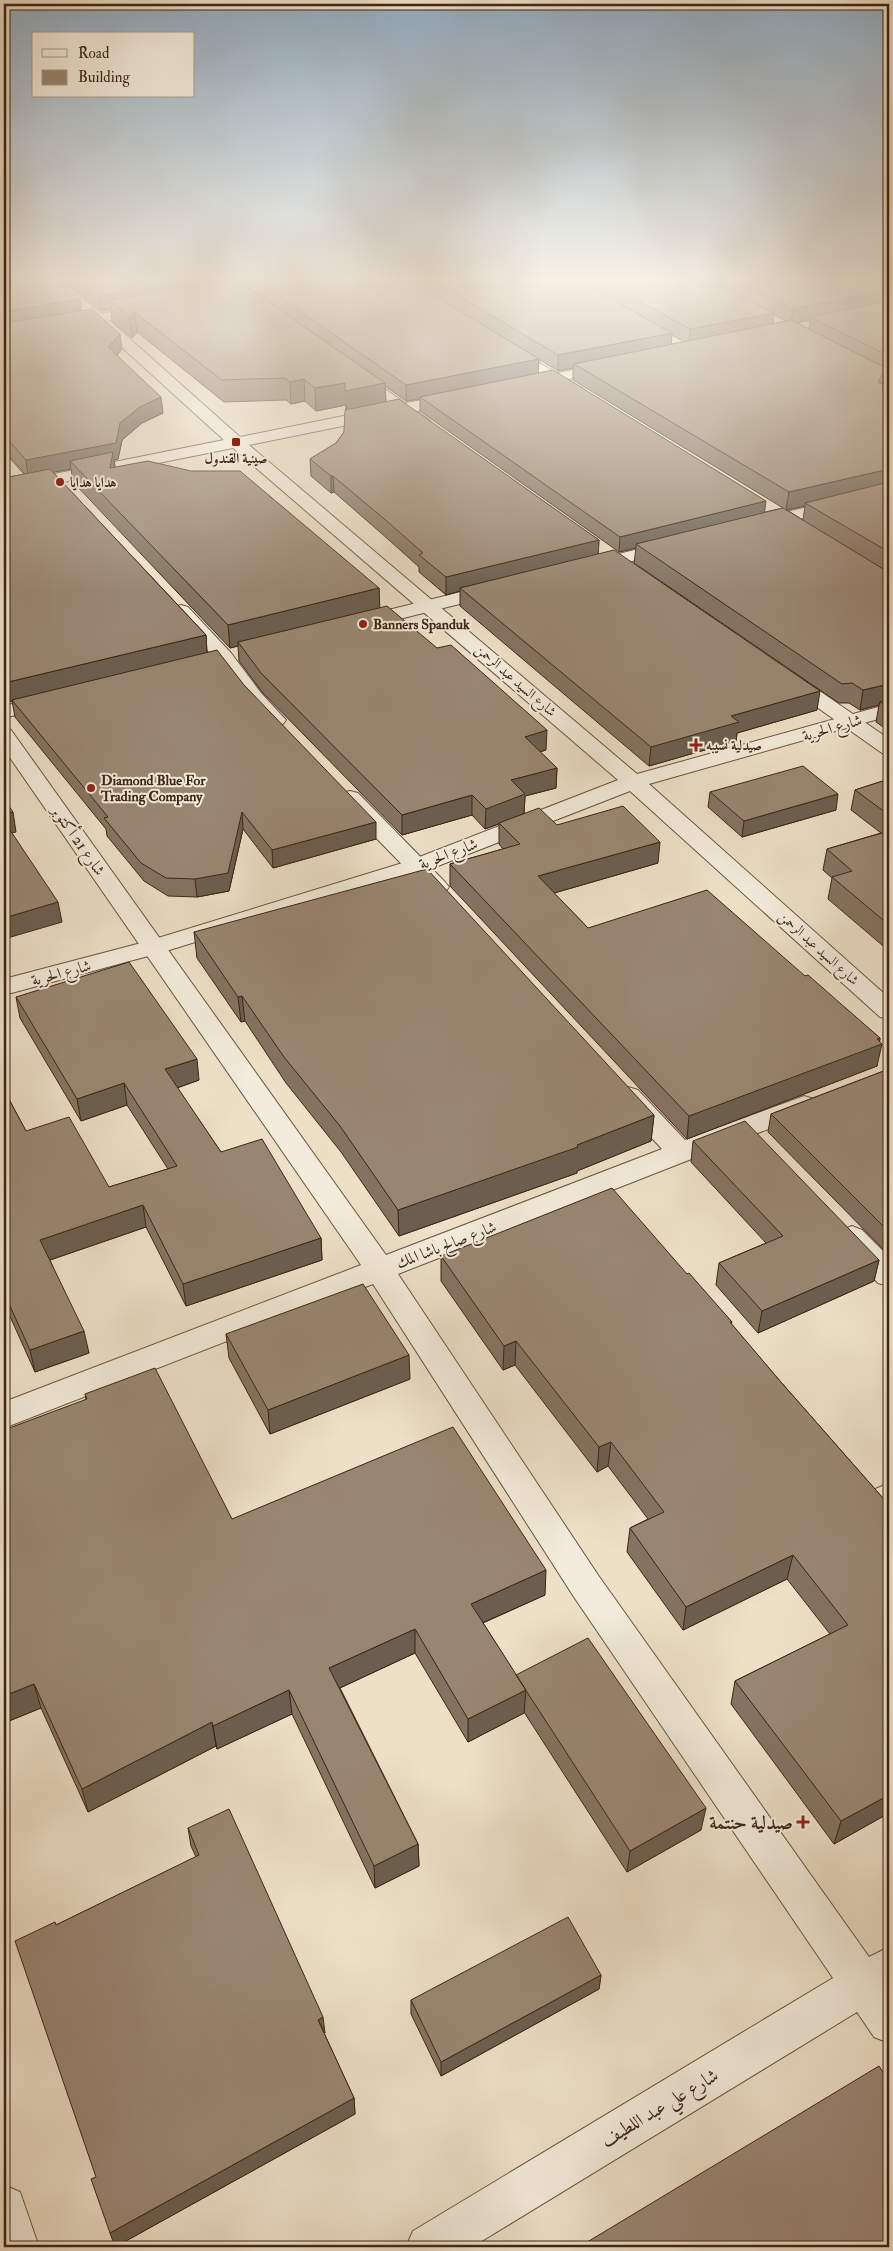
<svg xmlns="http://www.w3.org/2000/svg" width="893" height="2251" viewBox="0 0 893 2251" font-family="'IM FELL Double Pica',Amiri,serif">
  <rect width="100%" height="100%" fill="#ede0c7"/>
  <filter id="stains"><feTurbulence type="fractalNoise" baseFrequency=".004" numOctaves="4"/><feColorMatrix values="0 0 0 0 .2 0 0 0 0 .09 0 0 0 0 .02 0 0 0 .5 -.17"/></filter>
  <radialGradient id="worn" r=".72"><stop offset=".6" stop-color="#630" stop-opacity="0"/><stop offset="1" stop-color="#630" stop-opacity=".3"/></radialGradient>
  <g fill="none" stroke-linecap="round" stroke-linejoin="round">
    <g stroke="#695442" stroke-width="2">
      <path id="minor" d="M148 306 155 310 153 313 4 337V329Z
        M507 344 582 388 585 391 577 396 572 394 502 351 500 348 502 345Z
        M850 358 889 375V385L845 365 843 362 845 359Z
        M356 371 361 372 429 420 431 423 429 426H417L351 378 349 375 351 372Z
        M4 457 10 459 29 481 31 485 29 489H17L4 472Z
        M889 487V497L760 529 754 528 751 524 754 520Z
        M672 541 678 542 681 546 678 550 587 572 581 571 578 567 581 563Z
        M497 583 504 585 506 589 504 593 359 629 352 627 350 623 352 619Z
        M181 605 188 607 231 653 261 693 286 720 283 724 276 726 269 724 247 701 217 661 172 611 174 607Z
        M788 672 795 674 889 739V755L882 753 781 682 778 678 781 674Z
        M51 694 58 696 61 700 58 704 4 718V706Z
        M4 728 11 730 386 1255 662 1149 618 1102 614 1096 618 1090 628 1087 638 1090 685 1140 804 1096 814 1099 818 1105 814 1111 398 1274 598 1575 869 1957 889 1947V2043L874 2037 857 2012 472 2247H406L413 2231 833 1978 574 1597 373 1284 4 1428V1402L361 1265 4 749Z
        M350 791 358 793 445 882 449 887 445 892 437 894 429 892 342 803 339 798 342 793Z
        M852 1226 862 1230 889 1257V1286L878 1283 842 1244 837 1237 842 1230Z
        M889 1483V1513L883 1515 871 1511 866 1501 871 1491Z
        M4 2185 20 2192 39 2247H4Z"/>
    </g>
    <g stroke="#695442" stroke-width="2">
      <path id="tertiary" d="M41 277H55L103 315 240 437 456 393 461 395 464 398 461 401 456 403 249 445 637 774 889 704V716L649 784 889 998V1019L880 1017 630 791 425 871 163 952 4 995V979L145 942 409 861 618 780 233 448 4 494V484L224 440 93 321Z
        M610 363 617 367 615 370 527 387 520 383 527 379Z"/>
    </g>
    <use href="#minor" fill="#f3ebdb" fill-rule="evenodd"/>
    <use href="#tertiary" fill="#f3ebdb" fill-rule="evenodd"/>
  </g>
  <path fill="#847362" stroke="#3d2515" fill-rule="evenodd" d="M4 277 81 311 122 349 117 355 163 413 142 423 122 440 118 459 114 460 115 467 379 588V608L546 750 540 752 557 768 556 788 525 796 524 813 658 863 554 893 588 928 805 976 880 1038 877 1066 687 1139 450 886V864L503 849 499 844V824L485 829 472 815 402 835 262 692 239 661 238 646 230 648 73 482 71 469 53 472 206 635 207 652 244 685 376 839 273 868 243 829 229 891 197 897 168 896 144 881 107 836 106 829 15 717 12 701 4 703V461L8 477 25 474 11 458 4 456Z
    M58 277H889V372L885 371 883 384 889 388V731L876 722 879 705 860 710 849 703H839L634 563 636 548 619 552 420 411V399L406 401 385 386 386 402 599 540 598 554 817 710 737 733 736 741 649 766 460 606V591L446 595 419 572V567L389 540 334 492 331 493 311 476 310 459 336 443 344 432 346 405 316 411 305 401 291 404 286 400 224 402 137 332 132 338 112 321 111 309 101 311ZM257 285 258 294 247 286ZM774 315 786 321 773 324ZM810 320 809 329 796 323ZM672 335 684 342 671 344ZM532 355 558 371 573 368V380L783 508 765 512 538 373 539 359ZM805 506 803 520 787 510Z
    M889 779V951L828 899 832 878 823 870 827 849 881 833 851 810 855 790Z
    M710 792 836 810 742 837 708 807Z
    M194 932 654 1115 651 1141 577 1171V1173L399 1236 341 1152 286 1083 245 1021 241 1022 197 958Z
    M16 997 199 1080 177 1088 221 1152 321 1238 322 1260 186 1306 146 1227 50 1260 89 1353 35 1372 4 1303V1090L26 1131 109 1187 168 1169 127 1105 81 1121 20 1018Z
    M889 1069V1255L768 1132 771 1114Z
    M693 1141 879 1260 874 1281 758 1333 716 1285 719 1263 766 1243 691 1162Z
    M441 1256 687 1274 732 1322 731 1324 780 1381 889 1505V1813L834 1844 731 1704 735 1681 830 1634 787 1579 683 1630 627 1552 630 1528 648 1519 608 1466 597 1472 515 1365 503 1370 441 1281Z
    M226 1334 410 1379 270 1434 229 1358Z
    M85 1394 232 1519 545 1595 483 1623 516 1675 701 1830 627 1872 524 1712V1713L468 1742 415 1653 340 1688 418 1844 419 1866 375 1888 292 1714 217 1749 216 1746 88 1812 41 1708 4 1723 86 1399Z
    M188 1828 324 2033 354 2098 355 2114 115 2247 56 1925 196 1857 191 1846Z
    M601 1975 599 1989 441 2076 411 2014V2000Z"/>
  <path fill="#6b5e50" stroke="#3d2515" d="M216 277H304L257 281V285L119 308 110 300 111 309 101 311 99 296Z
    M889 290V305L810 317V320L791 324 793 309Z
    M80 299 82 314 4 327V312Z
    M134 312 137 332 132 338 129 317Z
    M774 313 772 328 689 344 690 329Z
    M672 333 671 348 574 364 573 368 558 371V355Z
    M120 334 122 349 110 362 108 347Z
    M539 359 538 375 420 397V399L406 401V385Z
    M886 368 883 384 878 382Z
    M304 379 305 401 291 404 290 382Z
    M345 383H385L386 405 346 414V405L316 411 315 388Z
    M161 397 163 413 142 423 122 440 118 459 114 460 116 473 70 461 71 469 28 477 26 460 120 423 140 407Z
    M6 464 9 481 4 482V465Z
    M889 469V486L805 503V506L786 510 789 492Z
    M331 476H333L334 492 331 493Z
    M766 501 764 516 636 544V548L619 552 620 537Z
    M599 540 598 557 460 588V591L446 595V577Z
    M379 588 380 611 238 642V646L230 648 228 625Z
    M206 635 207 654 4 703V683Z
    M889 684V703L880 702 879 705 860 710 863 690Z
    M820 691 817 710 737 733 736 741 649 766 651 747 731 716Z
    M547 730 546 750 524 756 525 737Z
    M557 768 556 788 525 796 524 814 485 829 486 809 511 780Z
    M838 794 836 810 742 837 744 821Z
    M472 795V815L402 835V815Z
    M13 812 16 832 4 835V814Z
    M242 812 243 829 229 891 197 897 195 879Z
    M376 822V839L273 868 272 850Z
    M660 842 658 863 537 898 538 876Z
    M58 902 62 922 4 939V918Z
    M242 996 245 1021 241 1022 238 997Z
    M880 1038 879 1045 882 1044 877 1066 687 1139 689 1116Z
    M197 1059 199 1080 168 1091 165 1069Z
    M124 1083 127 1105 81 1121 77 1099Z
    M654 1115 651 1141 577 1171V1173L399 1236 398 1210 577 1145Z
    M143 1205 146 1227 44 1262 40 1240Z
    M321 1238 322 1260 186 1306 183 1284Z
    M879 1260 874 1281 758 1333 762 1311Z
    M84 1331 89 1353 35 1372 30 1350Z
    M516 1341 515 1365 503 1370 504 1346Z
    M409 1355 410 1379 270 1434 268 1410Z
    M611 1442 608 1466 597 1472 599 1447Z
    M793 1555 787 1579 683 1630 686 1607Z
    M546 1570 545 1595 471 1628V1604Z
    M415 1629V1653L331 1692 329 1668Z
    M34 1684 41 1708 4 1723V1696Z
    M289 1690 292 1714 217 1749 213 1726Z
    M526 1690 524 1713 468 1742V1719Z
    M212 1722 216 1746 88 1812 82 1789Z
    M889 1795V1813L834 1844 841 1821Z
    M706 1808 701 1830 627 1872 630 1851Z
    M418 1844 419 1866 375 1888 374 1866Z
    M601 1975 599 1989 441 2076V2062Z
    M323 2017 325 2033 318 2020Z
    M354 2098 355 2114 115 2247 110 2233Z"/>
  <path fill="#998672" stroke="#3d2515" d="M4 277H52L80 299 4 312Z
    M74 277H216L99 296Z
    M285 277H404L539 359 406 385 257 281Z
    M427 277H571L672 333 558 355Z
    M595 277H704L774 313 690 329Z
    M728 277H889V290L793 309Z
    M237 280 385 383 345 391V383L315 388 304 379 290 382 285 378 222 380 134 312 129 317 110 300Z
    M889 301V356L810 317Z
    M92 309 120 334 108 347 161 397 140 407 120 423 116 443 26 460 9 441 4 440V323Z
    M791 320 886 368 878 382 889 388V469L789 492 574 364Z
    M553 370 766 501 620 537 420 397Z
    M399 399 599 540 446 577 419 555 423 553 389 523 333 476H331L310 459 336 443 344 432 345 410Z
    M113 452 110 468 148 461 191 471H240L379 588 228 625 70 461Z
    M50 469 206 635 4 683V478Z
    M889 482V552L805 503Z
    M783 508 885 570H889V684L863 690 852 683 842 684 636 544Z
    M614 550 820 691 731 716 739 722 651 747 460 588Z
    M387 606 437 648 451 645 547 730 525 737 557 768 511 780 525 794 486 809 472 795 402 815 261 673 238 642Z
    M217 650 244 685 376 822 272 850 242 812 228 873 195 879 166 878 141 863 104 818 108 817 12 700Z
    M889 699V708L880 702Z
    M803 766 838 794 744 821 710 792Z
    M889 779V815L855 790Z
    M4 799 13 812 4 814Z
    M623 806 660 842 538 876 588 928 707 890 805 976 808 975 880 1038 877 1039 882 1044 689 1116 450 864 520 844 499 823 539 808 557 825Z
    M4 821 58 902 4 918Z
    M889 831V925L832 877 852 871 827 849Z
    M427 869 654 1115 577 1145 578 1147 398 1210 340 1126 284 1057 242 996 238 997 194 932Z
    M129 962 197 1059 165 1069 221 1152 262 1139 321 1238 183 1284 143 1205 40 1240 84 1331 30 1350 4 1293V1090L26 1131 69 1117 109 1187 177 1166 124 1083 77 1099 16 997Z
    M889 1069V1232L771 1114Z
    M745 1121 879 1260 762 1311 719 1263 783 1236 693 1141Z
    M612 1188 687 1274 689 1273 732 1322H730L780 1381 889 1505V1795L841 1821 735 1681 848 1625 793 1555 686 1607 630 1528 664 1512 611 1442 599 1447 516 1341 504 1346 441 1256Z
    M363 1284 409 1355 268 1410 226 1334Z
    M155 1368 232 1519 453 1427 546 1570 471 1604 526 1690 468 1719 415 1629 329 1668 418 1844 374 1866 289 1690 213 1726 212 1722 82 1789 34 1684 4 1696V1430L87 1399 85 1394Z
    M588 1638 706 1808 630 1851 516 1675Z
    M229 1809 323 2017 318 2020 354 2098 110 2233 91 2179 96 2177 15 1941 55 1922 56 1925 199 1855 188 1828Z
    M568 1917 601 1975 441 2062 411 2000Z
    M879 2066 889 2082V2247H579Z"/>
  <linearGradient id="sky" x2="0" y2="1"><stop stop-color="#92acc2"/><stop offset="0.47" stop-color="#f7f1e6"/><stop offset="1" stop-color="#f7f1e6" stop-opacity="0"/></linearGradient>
  <rect width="893" height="592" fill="url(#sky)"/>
  <g fill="#8f2418" stroke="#f3ebdb" stroke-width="2">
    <rect x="231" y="437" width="10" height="10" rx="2.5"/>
    <circle cx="60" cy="482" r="5"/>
    <circle cx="363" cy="624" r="5"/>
    <path d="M693.5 737.5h5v5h5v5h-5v5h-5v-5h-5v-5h5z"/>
    <circle cx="91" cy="788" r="5"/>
    <path d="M800.5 1814.5h5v5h5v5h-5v5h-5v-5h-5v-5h5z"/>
  </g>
  <g text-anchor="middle" stroke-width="4" stroke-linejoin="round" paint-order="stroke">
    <g font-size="14" font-weight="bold" fill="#3d2515" stroke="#f3ebdb" text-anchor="start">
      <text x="236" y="463" text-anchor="middle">صينية القندول</text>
      <text x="70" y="487">هدايا هدايا</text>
      <text x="373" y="629">Banners Spanduk</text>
      <text x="706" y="750">صيدلية نسيبه</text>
      <text x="101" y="785">Diamond Blue For<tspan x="101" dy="16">Trading Company</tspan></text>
    </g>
    <g font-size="14" fill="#3d2515" stroke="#f3ebdb">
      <text transform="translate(516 680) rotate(41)" y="5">شارع السيد عبد الرحمن</text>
      <text transform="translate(819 948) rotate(42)" y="5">شارع السيد عبد الرحمن</text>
    </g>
    <g font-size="16" fill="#3d2515" stroke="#f3ebdb">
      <text transform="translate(832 727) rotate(-16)" y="6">شارع الحرية</text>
      <text transform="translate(79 840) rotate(55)" y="6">شارع 21 أكتوبر</text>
      <text transform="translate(448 853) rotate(-21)" y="6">شارع الحرية</text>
      <text transform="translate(61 972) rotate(-15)" y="6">شارع الحرية</text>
      <text transform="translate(446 1244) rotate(-21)" y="6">شارع صالح باشا المك</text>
    </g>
    <g font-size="19" font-weight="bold" fill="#3d2515" stroke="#f3ebdb" text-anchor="end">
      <text x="793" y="1829">صيدلية حنتمة</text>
    </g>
    <g font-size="19" fill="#3d2515" stroke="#f3ebdb">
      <text transform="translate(659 2107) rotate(-31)" y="7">شارع علي عبد اللطيف</text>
    </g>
  </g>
  <rect width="893" height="2251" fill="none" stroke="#ede0c7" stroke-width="20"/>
  <rect x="5" y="5" width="883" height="2241" fill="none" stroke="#3d2515" stroke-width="2.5"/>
  <rect x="10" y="10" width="873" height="2231" fill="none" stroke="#3d2515"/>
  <rect x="32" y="32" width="162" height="65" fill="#f3ebdb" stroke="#aa9c8c"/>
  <rect x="42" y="49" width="25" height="8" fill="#f3ebdb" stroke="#aa9c8c"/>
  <text x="78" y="58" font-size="15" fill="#3d2515">Road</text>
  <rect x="42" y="70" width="25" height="15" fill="#998672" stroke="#aa9c8c"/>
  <text x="78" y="82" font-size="15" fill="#3d2515">Building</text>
  <rect width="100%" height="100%" filter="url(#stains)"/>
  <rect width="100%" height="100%" fill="url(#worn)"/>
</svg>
